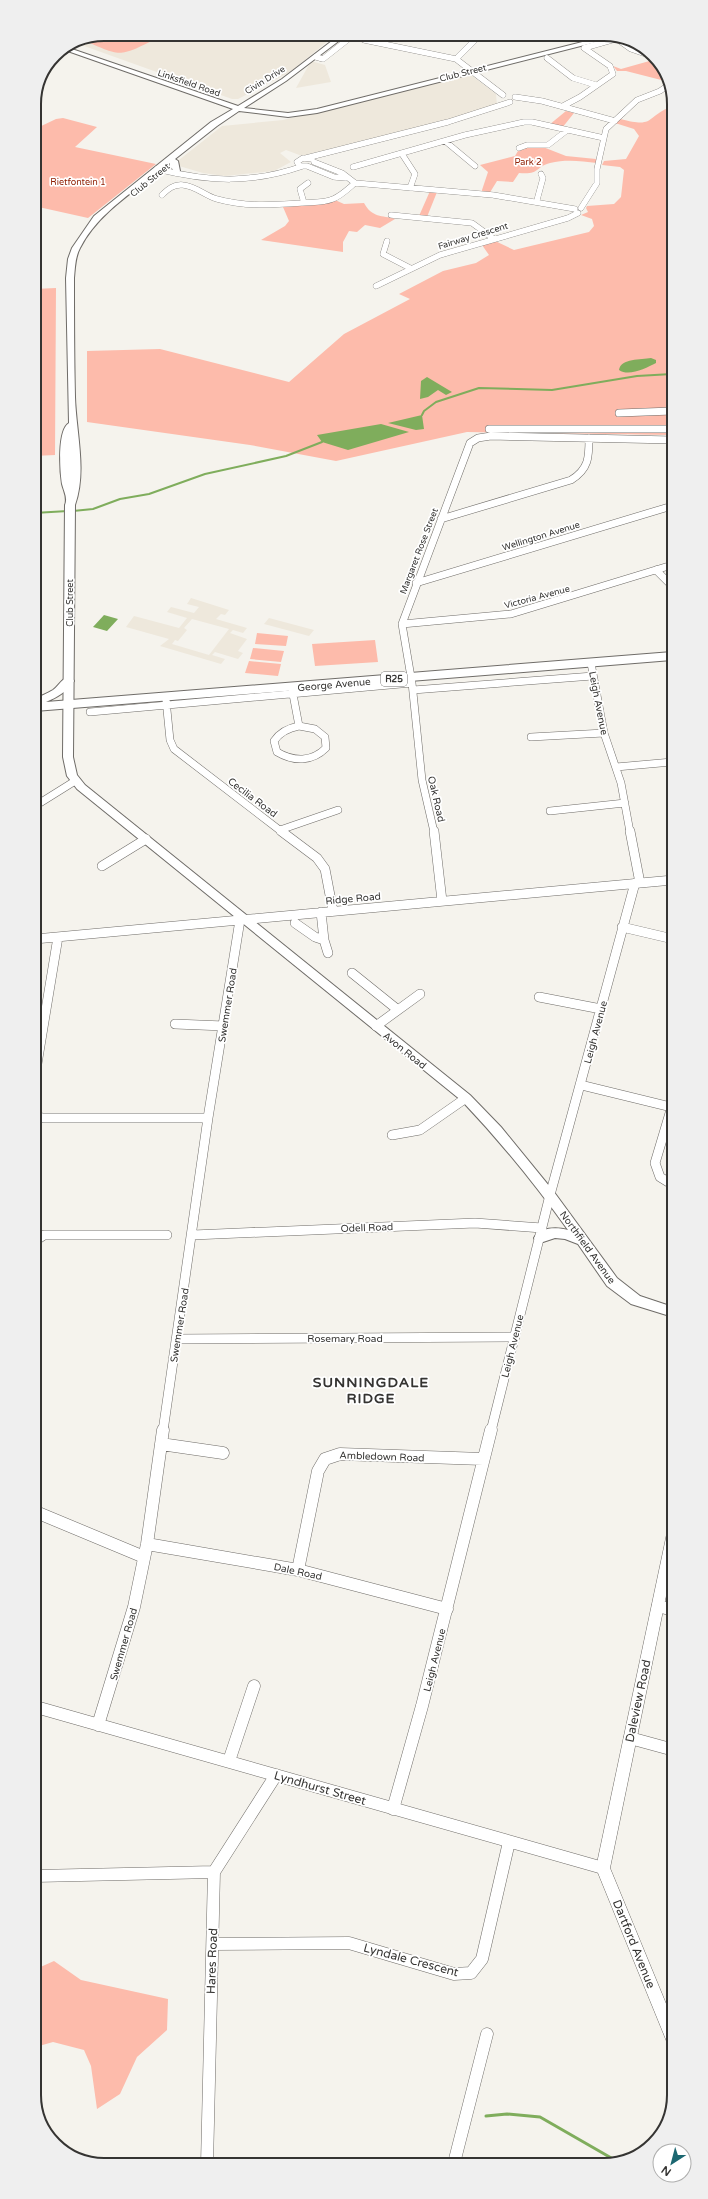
<svg xmlns="http://www.w3.org/2000/svg" width="708" height="2199" viewBox="0 0 708 2199" font-family="'Varela Round',sans-serif">
  <rect width="100%" height="100%" fill="#f5f3ed"/>
  <path fill="#eee8dc" fill-rule="evenodd" d="M333 37 290 72 238 99H232L73 42 77 39Z
    M311 61 325 65 331 82 296 88Z
    M462 75H471L496 94 497 105 490 109 302 156 286 150 280 153 291 162 274 171 225 176 203 173 179 166V160L222 126 283 120Z
    M191 598 229 610 225 615 221 614 216 619 247 628 243 633 233 630 230 633 247 639 238 651 243 653 238 659 215 652 212 655 225 659 221 664 160 646 169 639 126 627 134 616 179 628 187 618 167 612 171 607 194 613 199 607 187 604ZM192 619 229 629 209 655 172 644 175 640 178 641 187 630 184 628Z
    M269 618 314 630 309 636 264 624Z"/>
  <path fill="#fdbbab" d="M158 38C117 58 122 57 81 39Z
    M653 60 656 61 669 82 626 71H617L613 66 621 69Z
    M672 106V435L467 432 336 461 250 445 87 422V351L160 349 289 382 344 334 410 299 399 294 443 271 476 263 489 255 482 245 493 240 514 250 589 232 594 226 592 219 581 215 588 212 586 208 587 206 614 204 621 197 624 170 620 167 602 165 604 161 626 159 639 136 634 129 615 123 620 119C656 128 644 118 672 106Z
    M566 111 574 113 562 128 549 125Z
    M63 118 97 127 75 147 156 164 88 218 34 206V133L35 129 56 119Z
    M527 146 543 147 566 156 596 159 597 163C581 161 566 159 550 163 535 167 540 175 519 173L513 182 497 181 489 194 481 193 488 172 480 165 515 156 518 151 525 149Z
    M430 191 437 192 427 217 419 216Z
    M335 200 344 204 364 203C372 218 382 215 395 219L380 228 365 225 357 232 349 231 343 242V252L261 240 285 226 289 221 283 207 324 203Z
    M56 288 55 455 34 456V289Z
    M257 633 288 636 286 646 255 644Z
    M375 640 378 662 315 666 312 644Z
    M253 648 284 651 281 662 250 659Z
    M249 661 281 664 278 676 245 673Z
    M54 1961 81 1980 168 1999 167 2030 137 2057 120 2094 97 2109 91 2066 84 2050 53 2042 39 2046 36 2056V1969Z"/>
  <path fill="#7fad5c" d="M651 358 656 360V363C646 368 629 377 619 370 621 358 641 360 651 358Z
    M427 377 452 392 446 395 438 390 428 397 420 399 421 381Z
    M422 415 424 429 416 430 388 423Z
    M381 424 409 432 348 450 322 442 317 435Z
    M104 615 118 619 107 631 93 627Z"/>
  <g fill="none" stroke-linecap="round" stroke-linejoin="round">
    <path stroke="#7fad5c" stroke-width="2" d="M422 415 424 411 436 402 479 388 552 390 637 376 672 374
      M73 511 93 509 120 499 149 494 205 474 286 456 322 442
      M34 513 68 511"/>
    <path stroke="#7fad5c" stroke-width="3" d="M486 2116 507 2114 540 2117 620 2163"/>
    <g stroke="#6f6c68" stroke-width="6">
      <path id="minor-far3" d="M617 39 631 49 654 57
        M364 40 456 59 503 95
        M316 57 323 59 351 37
        M547 58 573 78 596 85
        M456 59 480 35
        M515 97 542 101 615 121
        M563 106 580 97 613 74 610 66 584 48 619 38
        M445 141 475 166
        M519 148 527 145H548L566 131
        M402 154 415 174 410 188
        M306 158 448 122 510 102
        M314 162 342 173 355 183 493 195 575 209
        M307 166H300L297 162 303 158 312 159
        M307 166 334 177 346 178
        M353 167 465 135 524 122H532L604 138
        M157 169C210 182 251 184 303 166
        M162 195C168 189 174 184 183 185 196 186 205 196 217 199 245 207 273 205 302 203 313 202 323 203 333 199 341 196 348 189 355 183
        M537 200 543 178 541 174
        M304 203 300 189 308 183
        M581 208 597 183V169L606 129 637 100 660 91 670 84
        M391 215 472 223 494 239
        M387 241 383 254 410 268
        M376 286 440 255 568 218 578 213"/>
    </g>
    <g stroke="#6f6c68" stroke-width="8">
      <path id="minor-far2" d="M619 413 672 411
        M489 429H672
        M441 519 571 480C589 469 589 457 589 438
        M656 570 672 586
        M416 583 672 506
        M402 624 511 614 672 565
        M591 663 604 733 621 783 630 832
        M292 689 299 726
        M413 690 593 676
        M166 700 170 740 174 749 282 832
        M90 712 412 683
        M299 726 315 729 325 737 326 748C312 762 294 762 277 752L274 741C280 732 288 728 299 726Z
        M531 737 604 733
        M616 767 672 762
        M35 806 75 781
        M550 811 625 803
        M280 830 338 810
        M434 832 422 780 412 683 402 624 470 443 478 438 491 436 672 440"/>
    </g>
    <g stroke="#6f6c68" stroke-width="10">
      <path id="minor-far1" d="M281 831 317 858 325 869 333 911
        M434 831 442 901
        M630 831 640 883
        M102 866 146 839
        M321 912 324 940 328 953
        M295 923 315 937 324 940
        M622 927 673 939
        M35 939 673 880
        M352 973 398 1010
        M539 997 601 1009
        M175 1024 224 1026
        M376 1026 420 994
        M35 1076 58 937
        M581 1085 671 1107
        M673 1103 655 1163 660 1177 673 1185
        M35 1116 43 1118H208
        M392 1135 420 1130 466 1098
        M193 1235 475 1223 542 1228
        M35 1241 44 1235H167
        M176 1339 515 1337
        M163 1431 208 1118 240 920
        M491 1431 550 1195 635 883"/>
    </g>
    <g stroke="#6f6c68" stroke-width="13">
      <path id="minor" d="M161 1444 223 1453
        M36 1512 144 1557
        M147 1544 298 1570 447 1609
        M298 1570 318 1471 325 1459 340 1454 483 1459
        M658 1606 673 1610
        M36 1707 603 1868
        M98 1725 134 1607 147 1544 163 1430
        M630 1738 674 1750
        M229 1761 254 1686
        M393 1809 422 1706 491 1430
        M36 1876 214 1872
        M213 1944 349 1943 454 1974 471 1973 482 1959 509 1842
        M454 2163 487 2034
        M207 2164 214 1872 276 1775"/>
    </g>
    <g stroke="#6f6c68" stroke-width="1">
      <path id="tertiary" d="M673 1527V1562L610 1868 674 2023V2050L669 2047 596 1868 667 1533 668 1529Z"/>
    </g>
    <g stroke="#6f6c68" stroke-width="2">
      <path id="secondary" d="M610 35 616 37 317 113 288 117 239 111 217 126 175 159 178 161 180 171H174L170 166V163C139 188 98 212 80 248 75 257 75 268 74 278 74 318 74 357 75 397 76 432 87 471 75 505L73 757 77 775 85 785 470 1095 501 1127 554 1192 617 1278 640 1296 673 1307V1317L631 1304 607 1286 578 1244 565 1239 555 1238 540 1243 536 1242 534 1238C539 1227 557 1227 568 1230 535 1184 500 1141 462 1101L77 789 67 776 63 757 65 505C68 498 64 492 62 484 60 472 57 430 69 423L66 278 68 259 72 248 94 216 211 122 233 109 62 49 66 47 238 106 282 79 337 37H344L286 81 244 108 288 113 317 109Z"/>
    </g>
    <g stroke="#6f6c68" stroke-width="2">
      <path id="primary" d="M672 652V660L35 711V699C41 696 48 693 53 690 60 685 62 676 72 678L74 681C66 692 58 697 46 702Z"/>
    </g>
    <use href="#minor-far3" stroke="#fff" stroke-width="5.5"/>
    <use href="#minor-far2" stroke="#fff" stroke-width="7"/>
    <use href="#minor-far1" stroke="#fff" stroke-width="9"/>
    <use href="#minor" stroke="#fff" stroke-width="12"/>
    <use href="#tertiary" fill="#fff" fill-rule="evenodd"/>
    <use href="#secondary" fill="#fff" fill-rule="evenodd"/>
    <use href="#primary" fill="#fff" fill-rule="evenodd"/>
  </g>
  <g text-anchor="middle" stroke-width="3.5" stroke-linejoin="round" paint-order="stroke">
    <g font-size="9" fill="#353432" stroke="#fff">
      <text transform="translate(463 73) rotate(-14)" y="3">Club Street</text>
      <text transform="translate(265 80) rotate(-32)" y="3">Civin Drive</text>
      <text transform="translate(189 83) rotate(19)" y="3">Linksfield Road</text>
      <text transform="translate(150 180) rotate(-39)" y="3">Club Street</text>
      <text transform="translate(473 236) rotate(-17)" y="3">Fairway Crescent</text>
      <text transform="translate(541 536) rotate(-17)" y="3">Wellington Avenue</text>
      <text transform="translate(419 551) rotate(-69)" y="3">Margaret Rose Street</text>
      <text transform="translate(537 597) rotate(-15)" y="3">Victoria Avenue</text>
      <text transform="translate(70 603) rotate(-90)" y="3">Club Street</text>
    </g>
    <g font-size="9" fill="#902105" stroke="#fff">
      <text x="528" y="165">Park 2</text>
      <text x="78" y="185">Rietfontein 1</text>
    </g>
    <rect fill="#fff" stroke="#727170" stroke-width="1" x="381" y="672" width="26" height="14" rx="3"/>
    <g font-size="9" font-weight="bold" fill="#353432">
      <text x="394" y="682">R25</text>
    </g>
    <g font-size="10" fill="#353432" stroke="#fff">
      <text transform="translate(334 684) rotate(-5)" y="4">George Avenue</text>
      <text transform="translate(599 703) rotate(79)" y="4">Leigh Avenue</text>
      <text transform="translate(253 797) rotate(37)" y="4">Cecilia Road</text>
      <text transform="translate(437 799) rotate(77)" y="4">Oak Road</text>
      <text transform="translate(353 898) rotate(-5)" y="4">Ridge Road</text>
      <text transform="translate(227 1005) rotate(-81)" y="4">Swemmer Road</text>
      <text transform="translate(595 1032) rotate(-75)" y="4">Leigh Avenue</text>
      <text transform="translate(405 1050) rotate(39)" y="4">Avon Road</text>
      <text transform="translate(367 1227) rotate(-2)" y="4">Odell Road</text>
      <text transform="translate(588 1247) rotate(54)" y="4">Northfield Avenue</text>
      <text transform="translate(179 1325) rotate(-81)" y="4">Swemmer Road</text>
      <text x="345" y="1342">Rosemary Road</text>
      <text transform="translate(512 1346) rotate(-76)" y="4">Leigh Avenue</text>
      <text transform="translate(382 1456) rotate(2)" y="4">Ambledown Road</text>
      <text transform="translate(298 1571) rotate(12)" y="4">Dale Road</text>
      <text transform="translate(123 1644) rotate(-74)" y="4">Swemmer Road</text>
      <text transform="translate(434 1660) rotate(-76)" y="4">Leigh Avenue</text>
    </g>
    <g font-size="12" fill="#353432" stroke="#fff">
      <text transform="translate(638 1701) rotate(-78)" y="4">Daleview Road</text>
      <text transform="translate(320 1788) rotate(16)" y="4">Lyndhurst Street</text>
      <text transform="translate(634 1944) rotate(68)" y="4">Dartford Avenue</text>
      <text transform="translate(411 1960) rotate(15)" y="4">Lyndale Crescent</text>
      <text transform="translate(212 1961) rotate(-88)" y="4">Hares Road</text>
    </g>
    <g font-size="14" font-weight="bold" letter-spacing="1" fill="#353432" stroke="#fff">
      <text x="371" y="1387">SUNNINGDALE<tspan x="371" dy="16">RIDGE</tspan></text>
    </g>
  </g>
  <path d="M0 0H708V2199H0ZM104 41H604A63 63 0 0 1 667 104V2095A63 63 0 0 1 604 2158H104A63 63 0 0 1 41 2095V104A63 63 0 0 1 104 41Z" fill="#efefef" fill-rule="evenodd"/>
  <path fill="none" stroke="#353432" stroke-width="2" d="M104 41H604A63 63 0 0 1 667 104V2095A63 63 0 0 1 604 2158H104A63 63 0 0 1 41 2095V104A63 63 0 0 1 104 41Z"/>
  <g transform="translate(672 2163) rotate(216)"><circle r="19" fill="#ffffff" stroke="#aeaead"/>
  <path d="M0-3L7 15L0 10L-7 15Z" fill="#1c6771"/>
  <text y="-6" font-size="11" font-weight="bold" text-anchor="middle" fill="#353432">N</text>
  </g>
</svg>
